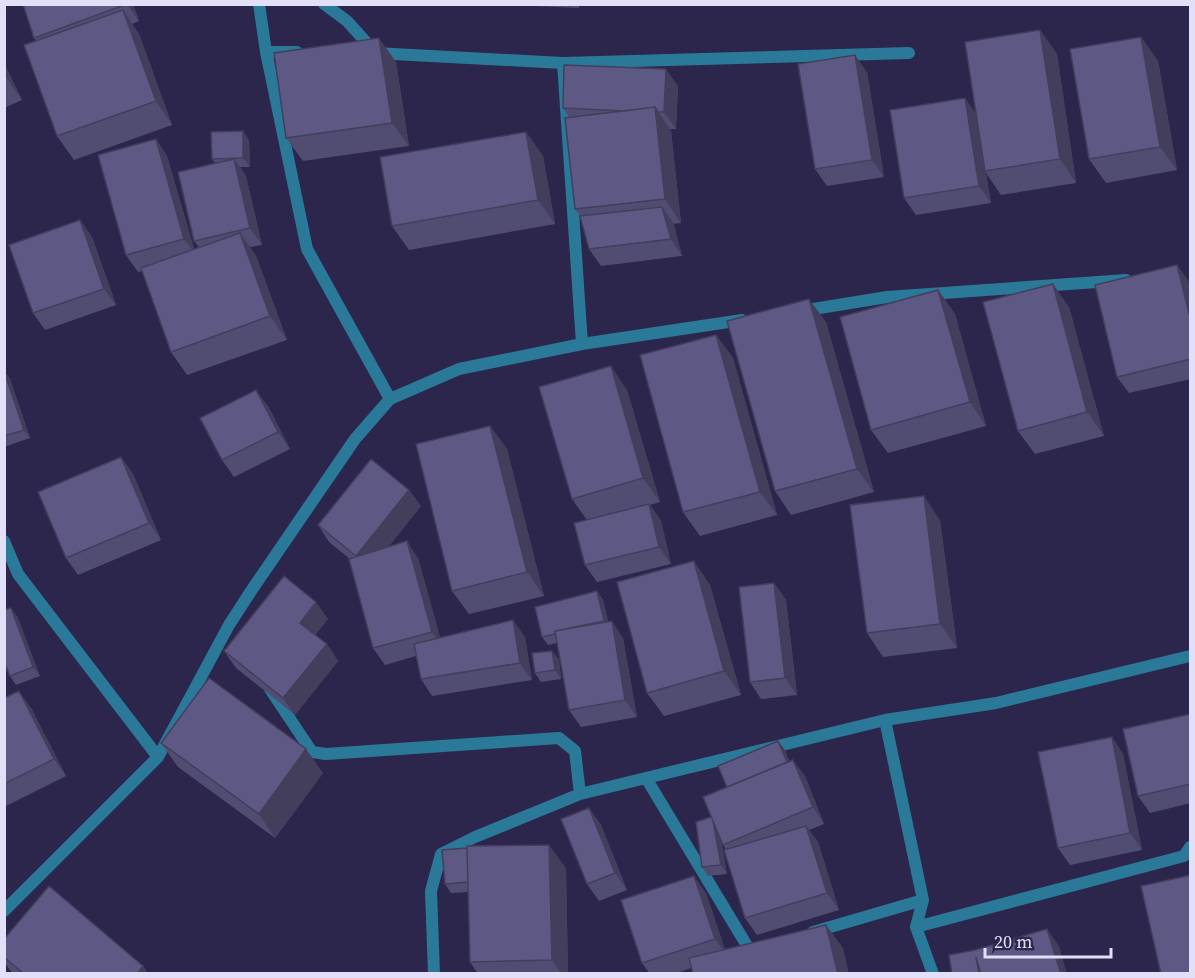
<svg xmlns="http://www.w3.org/2000/svg" width="1195" height="978" viewBox="0 0 1195 978" font-family="'Source Serif 4',serif">
  <rect width="100%" height="100%" fill="#2c254c"/>
  <g fill="none" stroke-linecap="round" stroke-linejoin="round">
    <path stroke="#2b7999" stroke-width="12" d="M259 4 266 52 307 249 390 399
      M324 4 347 21 375 52
      M266 52H297
      M375 53 563 63 909 53
      M563 63 582 344
      M801 311 887 297 1126 280
      M4 541 18 574 158 757
      M270 689 312 752 326 754 559 738 575 751 580 794
      M885 720 923 900 916 927
      M646 778 749 949 758 948
      M4 911 158 757 229 625 253 588 355 439 390 399 459 369 582 344 742 320
      M813 932 923 900
      M434 974 431 891 441 854 475 837 580 794 885 720 996 703 1190 656
      M933 974 916 927 1184 856 1190 847"/>
  </g>
  <path fill="#514d72" d="M23 4H133L139 21 132 24 139 34 172 125 74 160 57 136 37 41 34 38Z
    M534 4H579V8L534 6Z
    M1040 30 1057 54 1076 183 1001 195 986 173 991 203 916 215 904 198 976 114Z
    M1141 37 1158 61 1177 170 1106 183 1089 159Z
    M396 62 409 146 303 161 286 138Z
    M4 63 22 100 4 108Z
    M867 72 884 177 827 186 815 169Z
    M678 86 676 129H670L671 131 681 223 673 224 682 256 601 266 589 249 580 216 575 209 569 117 563 108Z
    M526 132 543 156 555 224 409 250 392 226Z
    M156 139 167 156 194 249 199 247 194 241 215 163 212 159 249 140 250 167H240L246 176 262 245 250 247 256 256 287 340 187 375 171 352 142 271 138 272 126 255Z
    M80 220 92 237 116 305 45 330 33 313Z
    M1177 265 1189 282 1191 288V379L1129 393 1117 377Z
    M938 290 955 314 986 426 888 453 871 430Z
    M1069 307 1104 436 1035 454 1018 431Z
    M826 322 874 492 791 515 775 491Z
    M716 335 733 358 777 515 700 536 683 512Z
    M4 371 10 379 30 438 4 447Z
    M627 390 660 502 650 505 661 521 671 564 597 582 585 565 587 520 572 499Z
    M268 406 290 449 234 477 222 460Z
    M490 426 507 449 544 596 469 614 452 591Z
    M121 457 133 474 161 540 78 575 66 558Z
    M409 490 421 506 388 547 418 558 440 637H525L532 680 432 696 421 679 416 656 385 665 373 648 350 559 329 542 318 525Z
    M940 520 957 648 883 657 867 633Z
    M774 583 786 600 797 695 761 699 750 682Z
    M710 585 741 695 664 716 647 693Z
    M597 591 603 600 608 621 623 638 637 717 581 727 569 710 557 643 548 645 542 637Z
    M17 616 40 676 16 685 10 676Z
    M328 619 315 635 327 644 338 661 295 715 236 668 224 651Z
    M552 651 559 660 561 679 541 682 535 673Z
    M4 698 31 708 66 776 4 807Z
    M1191 714V803L1150 813 1138 796Z
    M1112 737 1123 754 1142 850 1070 865 1058 848Z
    M161 743 323 773 275 838 178 767Z
    M785 750 789 761 805 776 824 824 809 830 818 842 839 910 757 935 745 918 726 850 721 840 727 874 708 876 702 867 711 817Z
    M589 808 601 825 627 890 599 901 587 884Z
    M566 868 568 974H478L470 962 468 892 451 893 445 884Z
    M706 893 725 950 843 948 691 968 674 974H650L642 963Z
    M4 939 143 966 148 974H13L4 962Z"/>
  <path fill="#423e5c" d="M127 4H133L139 21Z
    M123 10 139 34 172 125 156 101Z
    M1040 30 1057 54 1076 183 1060 159Z
    M1141 37 1158 61 1177 170 1160 147Z
    M379 38 396 62 409 146 392 123Z
    M855 55 867 72 884 177 872 160Z
    M4 63 22 100 5 76Z
    M666 69 678 86 676 129 664 112Z
    M965 98 977 115 985 171 986 173 991 203 979 186Z
    M655 107 671 131 681 223 665 199Z
    M243 131 249 140 250 167 243 158Z
    M526 132 543 156 555 224 538 200Z
    M156 139 167 156 196 255 184 239Z
    M234 159 246 176 262 245 250 228Z
    M662 207 674 224 682 256 671 239Z
    M80 220 92 237 116 305 104 289Z
    M240 233 256 256 287 340 270 316Z
    M1177 265 1189 282 1191 288V321Z
    M1053 284 1069 307 1104 436 1087 412Z
    M938 290 955 314 986 426 970 402Z
    M809 299 826 322 874 492 857 469Z
    M716 335 733 358 777 515 760 492Z
    M611 366 627 390 660 502 643 478Z
    M4 371 10 379 30 438 24 430Z
    M256 390 268 406 290 449 278 432Z
    M490 426 507 449 544 596 527 572Z
    M121 457 133 474 161 540 149 523Z
    M409 490 421 506 368 573 356 556Z
    M924 496 940 520 957 648 940 624Z
    M649 504 661 521 671 564 659 547Z
    M407 541 418 558 443 648 432 632Z
    M694 561 710 585 741 695 724 671Z
    M774 583 786 600 797 695 785 678Z
    M597 591 603 600 610 630 604 621Z
    M316 602 328 619 312 639 300 623Z
    M11 608 17 616 40 676 33 667Z
    M513 620 525 637 532 680 520 663Z
    M612 621 623 638 637 717 625 700Z
    M327 644 338 661 295 715 283 698Z
    M552 651 559 660 561 679 555 670Z
    M19 691 31 708 66 776 54 759Z
    M1112 737 1123 754 1142 850 1130 833Z
    M778 741 785 750 794 773 787 764Z
    M306 749 323 773 275 838 259 814Z
    M793 760 805 776 824 824 813 807Z
    M589 808 601 825 627 890 615 873Z
    M712 816 718 825 727 874 721 865Z
    M806 826 818 842 839 910 827 893Z
    M549 845 566 868 568 974H561L552 960Z
    M694 876 706 893 727 956 715 939Z
    M826 925 843 948 849 974H838Z
    M1047 929 1059 946 1067 974H1061Z
    M143 966 148 974H137Z"/>
  <path fill="#5e5984" stroke="#423e5c" stroke-width="1.5" d="M23 4H127L34 38Z
    M123 10 156 101 57 136 24 45Z
    M1040 30 1060 159 985 171 965 42Z
    M1141 37 1160 147 1089 159 1070 49Z
    M379 38 392 123 286 138 274 53Z
    M855 55 872 160 815 169 798 64Z
    M564 65 666 69 664 112H658L655 107 625 111 563 108Z
    M965 98 979 186 904 198 890 110Z
    M655 107 665 199 575 209 565 118Z
    M243 131V158L212 159 211 132Z
    M526 132 538 200 392 226 380 157Z
    M156 139 184 239 126 255 98 155Z
    M234 159 250 228 194 241 178 172Z
    M662 207 671 239 589 249 580 216Z
    M80 220 104 289 33 313 9 245Z
    M240 233 270 316 171 352 141 268Z
    M1177 265 1191 321V359L1117 377 1095 285Z
    M1053 284 1087 412 1018 431 983 302Z
    M938 290 970 402 871 430 840 317Z
    M809 299 857 469 775 491 727 321Z
    M716 335 760 492 683 512 640 355Z
    M611 366 643 478 572 499 539 387Z
    M4 371 24 430 4 436Z
    M256 390 278 432 222 460 200 418Z
    M490 426 527 572 452 591 416 444Z
    M121 457 149 523 66 558 38 492Z
    M371 459 409 490 356 556 318 525Z
    M924 496 940 624 867 633 850 505Z
    M649 504 659 547 585 565 574 523Z
    M407 541 432 632 373 648 349 559Z
    M694 561 724 671 647 693 617 582Z
    M284 576 316 602 300 623 327 644 283 698 224 651Z
    M774 583 785 678 750 682 739 587Z
    M597 591 604 621 555 631V634L542 637 535 607Z
    M11 608 33 667 10 676 4 662V610Z
    M513 620 520 663 421 679 414 644Z
    M612 621 625 700 569 710 555 631Z
    M552 651 555 670 535 673 532 653Z
    M209 678 306 749 259 814 161 743Z
    M19 691 54 759 4 784V698Z
    M1191 714V784L1138 796 1123 729Z
    M1112 737 1130 833 1058 848 1038 752Z
    M778 741 787 762 727 787 718 766Z
    M793 760 813 807 723 845 703 797Z
    M589 808 615 873 587 884 561 819Z
    M711 817 713 821 721 865 702 867 696 822Z
    M806 826 827 893 745 918 724 850Z
    M549 845 552 960 470 962 467 846Z
    M467 848 468 882 445 884 442 850Z
    M1191 875V974H1161L1141 886Z
    M694 876 715 939 642 963 621 900Z
    M49 886 143 966 137 974H24L4 957V939Z
    M826 925 838 974H693L689 958Z
    M1047 929 1061 974H981L976 957 979 974H952L949 955 975 950Z"/>
  <rect width="1195" height="978" fill="none" stroke="#e2e0f9" stroke-width="12"/>
  <path d="M985 948v9h126v-9" fill="none" stroke="#e2e0f9" stroke-width="3"/>
  <text x="994" y="948" font-size="18" fill="#e2e0f9" stroke="#2c254c" stroke-width="4.5" paint-order="stroke">20 m</text>
</svg>
